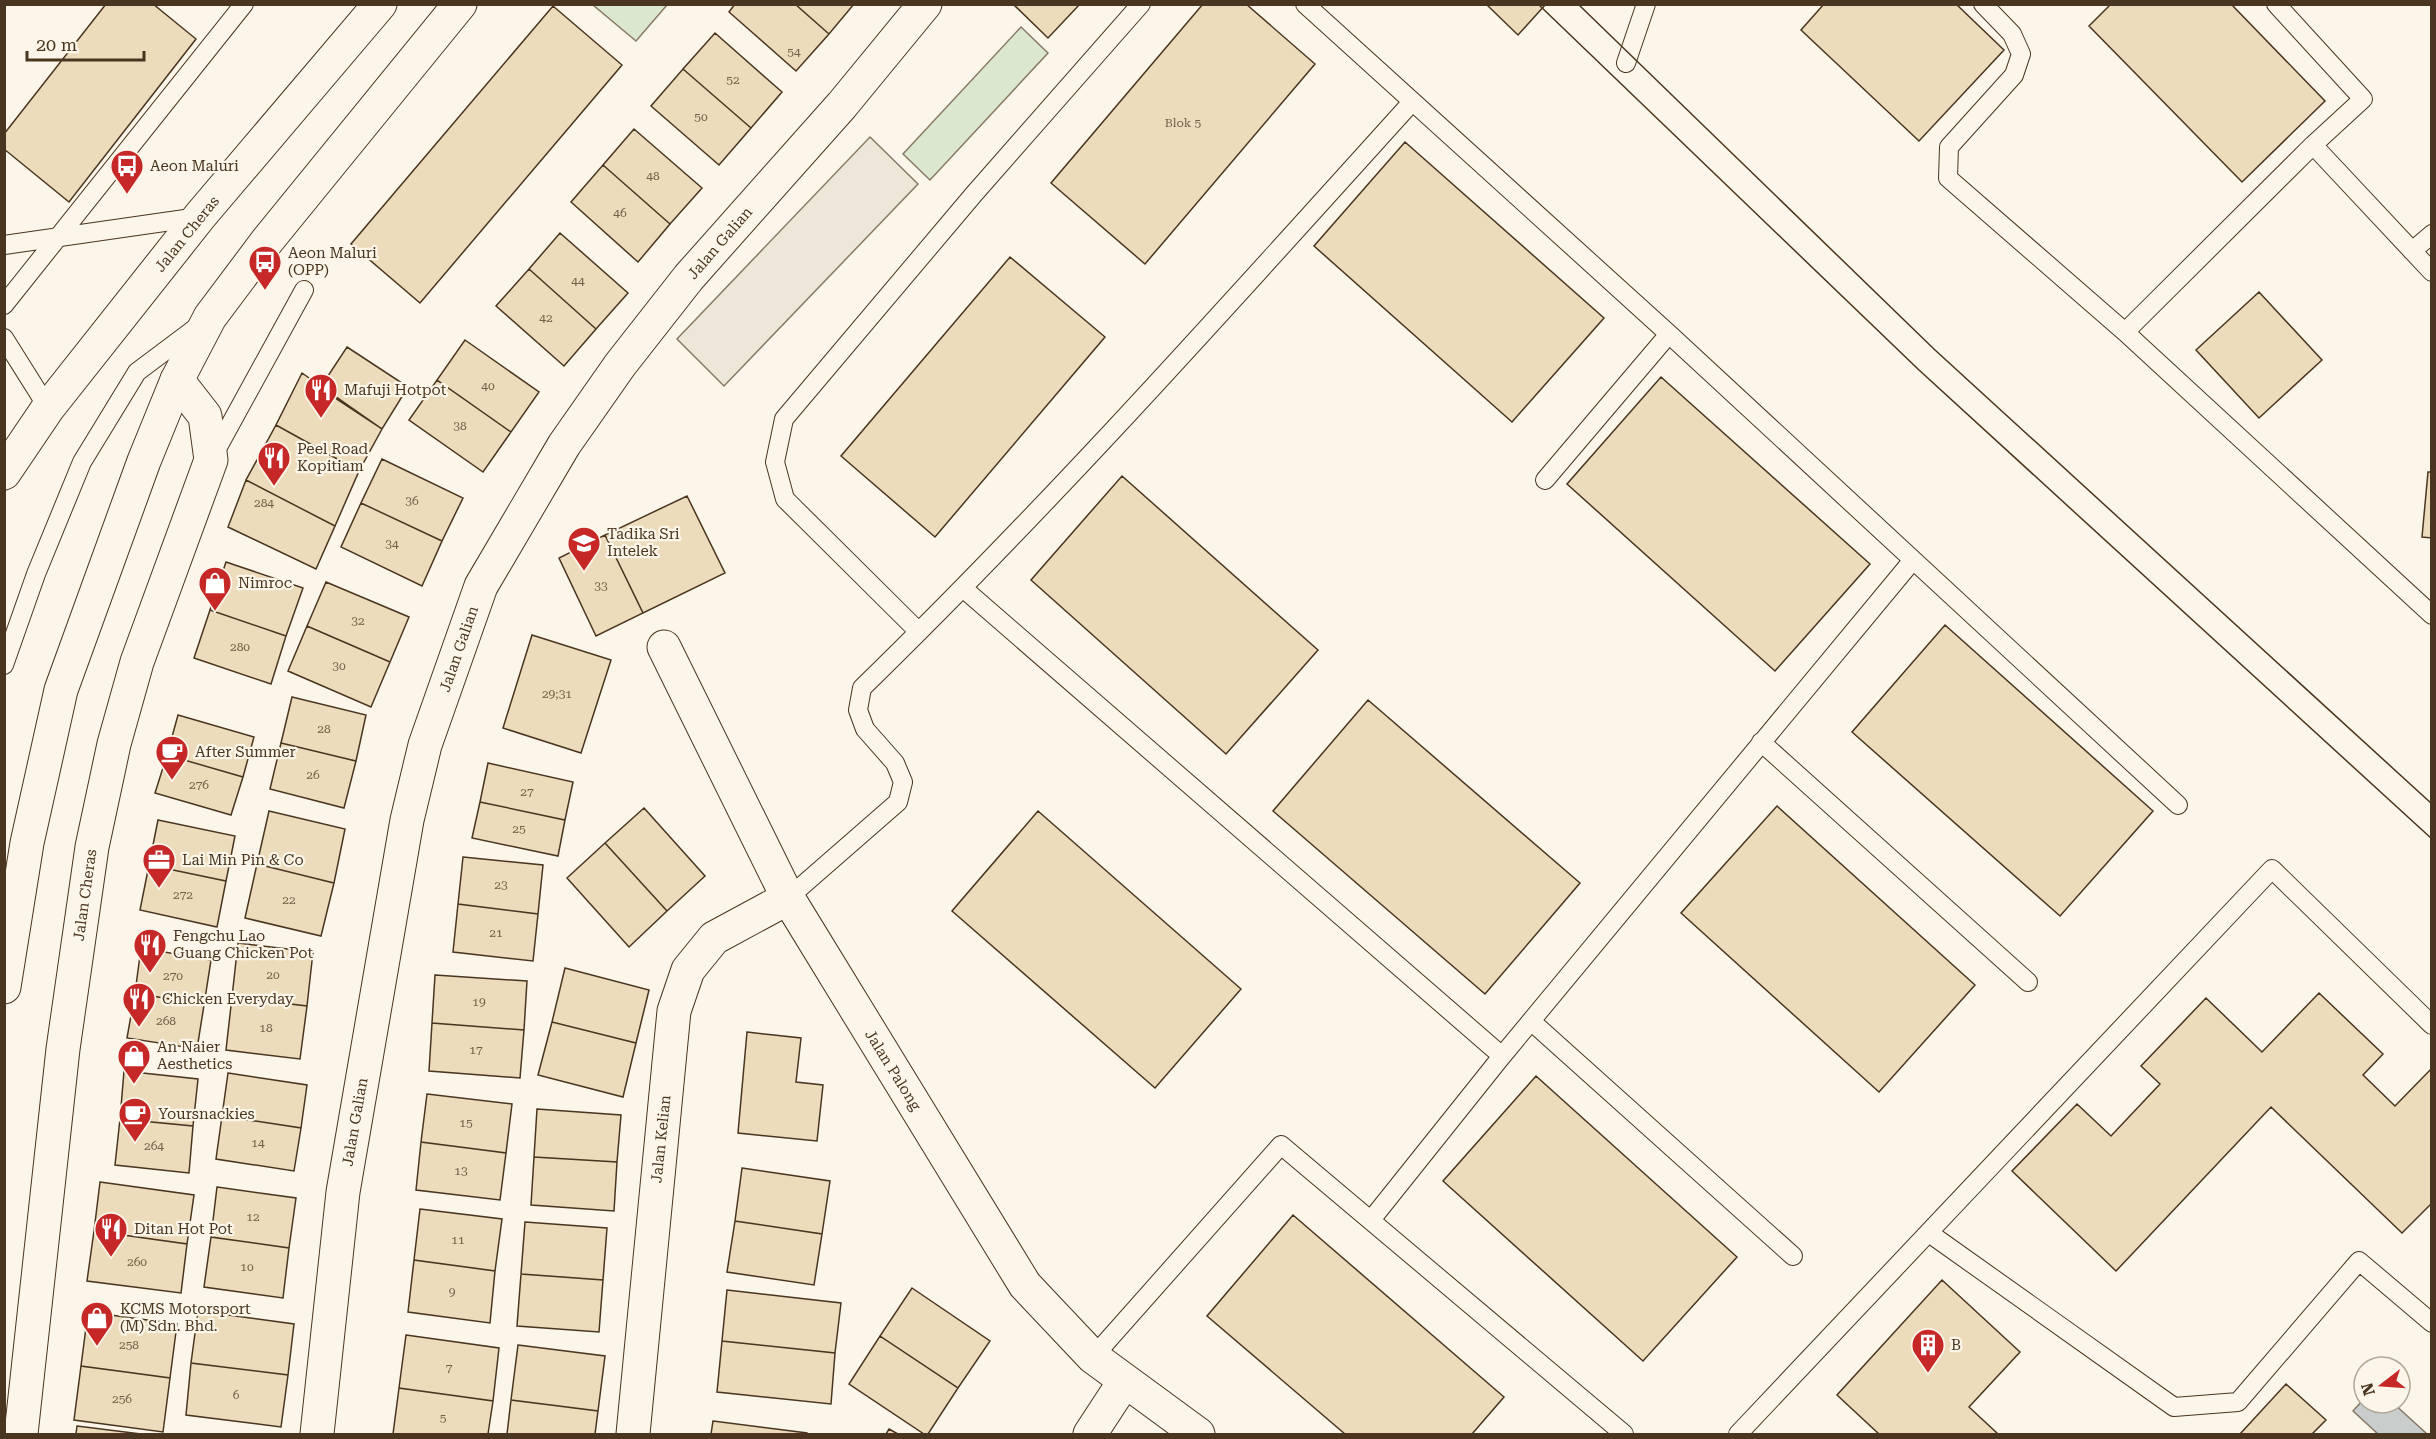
<svg xmlns="http://www.w3.org/2000/svg" width="2436" height="1439" viewBox="0 0 2436 1439" font-family="'Roboto Serif',serif">
  <rect width="100%" height="100%" fill="#fbf6e9"/>
  <path fill="#dce7d0" stroke="#887966" stroke-width="1.5" d="M593 5H667L636 41Z
    M1021 27 1048 53 930 180 903 154Z"/>
  <path fill="#ede7d9" stroke="#887966" stroke-width="1.5" d="M870 137 918 184 724 386 677 339Z"/>
  <path fill="#c9cecd" stroke="#887966" stroke-width="1.5" d="M2364 1399V1403H2393L2427 1434H2378L2353 1411Z"/>
  <path fill="#ecdcbc" stroke="#4a3520" stroke-width="1.5" d="M106 4H153L196 39 69 202 4 149V134Z
    M735 4H795L829 34 796 71 729 12Z
    M795 4H854L829 34Z
    M1013 4H1080L1048 38Z
    M1203 4H1246L1315 64 1145 264 1051 183Z
    M1486 4H1546L1518 35Z
    M1824 4H1956L2004 50 1919 141 1801 30Z
    M2111 4H2231L2325 101 2242 182 2089 26Z
    M553 6 622 65 420 303 351 244Z
    M715 33 782 92 751 128 683 69Z
    M683 69 751 128 719 165 651 106Z
    M634 129 702 188 670 224 603 165Z
    M1405 142 1604 318 1512 422 1314 246Z
    M603 165 670 224 638 262 571 202Z
    M560 233 628 293 596 329 529 269Z
    M1010 257 1105 337 935 537 841 456Z
    M529 269 596 329 564 366 496 306Z
    M2259 292 2322 360 2259 418 2196 350Z
    M465 340 539 392 511 432 437 380Z
    M347 347 408 387 382 429 320 388Z
    M302 373 382 429 359 471 276 425Z
    M1661 377 1870 564 1775 671 1567 484Z
    M437 380 511 432 483 472 409 420Z
    M276 425 359 471 335 526 246 480Z
    M382 459 463 498 442 541 361 503Z
    M2428 472H2432V538L2422 537Z
    M1122 476 1318 650 1226 754 1031 580Z
    M246 480 335 526 316 569 228 527Z
    M687 496 725 573 643 613 605 535Z
    M361 503 442 541 422 586 341 547Z
    M605 535 643 613 596 636 559 558Z
    M226 562 303 588 286 636 210 610Z
    M326 582 409 617 390 662 307 626Z
    M210 610 286 636 271 684 194 658Z
    M1945 625 2153 811 2060 916 1852 732Z
    M307 626 390 662 371 707 288 671Z
    M532 635 611 660 581 753 503 728Z
    M292 697 366 715 356 761 281 743Z
    M1368 700 1580 883 1485 994 1273 811Z
    M178 715 254 737 243 777 167 755Z
    M281 743 356 761 344 808 270 789Z
    M167 755 243 777 231 815 155 793Z
    M488 763 573 782 565 820 480 802Z
    M480 802 565 820 558 856 472 838Z
    M1777 806 1975 985 1879 1092 1681 913Z
    M644 808 705 876 667 911 605 843Z
    M269 811 345 829 334 883 257 864Z
    M1038 811 1241 989 1155 1088 952 911Z
    M158 820 235 836 226 881 149 865Z
    M605 843 667 911 629 947 567 878Z
    M463 857 543 865 538 914 458 904Z
    M257 864 334 883 321 936 245 918Z
    M149 865 226 881 217 927 140 910Z
    M458 904 538 914 533 961 453 952Z
    M238 943 313 952 307 1006 232 997Z
    M141 948 211 960 204 1005 135 993Z
    M565 968 649 990 636 1043 552 1022Z
    M435 975 527 981 524 1030 432 1023Z
    M135 993 204 1005 197 1049 127 1038Z
    M2319 993 2383 1054 2363 1075 2395 1106 2432 1068V1203L2402 1233 2271 1107 2116 1271 2012 1171 2077 1104 2111 1136 2160 1084 2141 1066 2206 998 2262 1052Z
    M232 997 307 1006 300 1059 226 1050Z
    M552 1022 636 1043 623 1097 538 1075Z
    M432 1023 524 1030 520 1078 429 1071Z
    M747 1032 801 1038 796 1082 823 1085 817 1141 738 1133Z
    M124 1071 198 1079 193 1126 120 1119Z
    M228 1073 307 1085 301 1128 222 1116Z
    M1536 1076 1737 1257 1643 1361 1443 1181Z
    M427 1094 512 1104 506 1153 421 1142Z
    M537 1109 621 1115 617 1162 534 1157Z
    M222 1116 301 1128 294 1171 216 1159Z
    M120 1119 193 1126 189 1173 115 1165Z
    M421 1142 506 1153 500 1200 416 1190Z
    M534 1157 617 1162 614 1211 531 1205Z
    M742 1168 830 1181 822 1234 735 1221Z
    M100 1182 194 1195 187 1244 94 1231Z
    M217 1187 296 1198 289 1248 211 1237Z
    M420 1209 502 1219 495 1271 414 1260Z
    M1293 1215 1504 1397 1472 1434H1345L1207 1316Z
    M735 1221 822 1234 814 1285 727 1272Z
    M525 1222 607 1228 603 1280 521 1274Z
    M94 1231 187 1244 181 1293 87 1281Z
    M211 1237 289 1248 283 1298 204 1287Z
    M414 1260 495 1271 490 1323 408 1312Z
    M521 1274 603 1280 599 1332 517 1326Z
    M1942 1280 2020 1352 1969 1407 1998 1434H1879L1837 1395Z
    M912 1288 990 1341 958 1388 880 1336Z
    M727 1290 841 1303 835 1353 722 1341Z
    M198 1311 294 1324 288 1375 191 1363Z
    M88 1312 177 1324 170 1378 81 1366Z
    M406 1335 499 1348 493 1401 399 1388Z
    M880 1336 958 1388 928 1434H924L849 1384Z
    M722 1341 835 1353 831 1404 717 1392Z
    M518 1345 605 1356 598 1411 511 1400Z
    M191 1363 288 1375 281 1427 186 1415Z
    M81 1366 170 1378 163 1432 74 1420Z
    M2286 1384 2326 1420 2312 1434H2240Z
    M399 1388 493 1401 488 1434H393Z
    M511 1400 598 1411 595 1434H507Z
    M713 1421 807 1433V1434H711Z
    M77 1426 141 1434H76Z
    M889 1429 898 1434H886Z"/>
  <g fill="none" stroke-linecap="round" stroke-linejoin="round">
    <g stroke="#4a3520" stroke-width="20">
      <path id="service" d="M1305 4 1669 334 2178 805
        M1983 4 2012 34 2021 54 2014 75 1949 147 1948 178 2125 332
        M2276 4 2363 99 2313 145 2125 332 2432 615
        M1626 63 1646 4
        M2313 145 2432 272
        M4 245 199 217
        M2412 251 2432 234
        M4 305 244 4
        M4 338 48 408
        M213 456 304 290
        M1545 480 1669 334
        M964 589 1502 1056 1913 560
        M919 632 785 499 775 462 784 419 974 194 1141 4
        M4 665 36 574 82 462 137 372 197 327
        M1761 742 2028 982
        M788 898 898 802 903 782 895 763 865 729 858 710 862 688C1054 501 1232 301 1412 102
        M1531 1021 1793 1256
        M1371 1220 1502 1056
        M1929 1233 2174 1407 2238 1402 2359 1261 2432 1323
        M1093 1357 1281 1145 1624 1434
        M1738 1434 2272 869 2432 1025"/>
    </g>
    <g stroke="#4a3520" stroke-width="35">
      <path id="minor" d="M664 647 788 898 1025 1285 1093 1357 1198 1434
        M21 1434 63 1049 92 847 114 744 137 662 211 460 205 416 177 380
        M317 1434 343 1192 407 820 425 745 481 586 564 445 620 365 689 277 842 105 925 4
        M633 1434 674 1011 688 970 714 938 788 898
        M1090 1434 1124 1382"/>
    </g>
    <g stroke="#4a3520" stroke-width="35">
      <path id="secondary" d="M4 473 48 408 200 216 380 4
        M4 987 27 843 61 690 144 461 177 380 210 317 267 241 460 4"/>
    </g>
    <use href="#service" stroke="#fbf6e9" stroke-width="18"/>
    <use href="#minor" stroke="#fbf6e9" stroke-width="33"/>
    <use href="#secondary" stroke="#fbf6e9" stroke-width="33"/>
    <path stroke="#4a3520" stroke-width="1.5" d="M1538 4 1919 370 2432 839
      M1578 4 1935 350 2432 804"/>
  </g>
  <defs>
    <g id="bus-pin" transform="scale(1.725)"><path d="M0 17L-7.5 6A9.5 9.5 0 1 1 7.5 6Z" fill="#c62828" stroke="#fbf6e9"/><path d="M-5-6H5V4H4V6H2V4H-2V6H-4V4H-5ZM-3.5-4V0h7V-4ZM-3.5 1.2v1.5H-2V1.2ZM2 1.2v1.5H3.5V1.2Z" fill="#fff"/></g>
    <g id="restaurant-pin" transform="scale(1.725)"><path d="M0 17L-7.5 6A9.5 9.5 0 1 1 7.5 6Z" fill="#c62828" stroke="#fbf6e9"/><path d="M-5-6h1v4h1v-4h1v4h1v-4h1v5L-1.5 .5V6h-2V.5L-5-1ZM5-6V6H3V1.5H1.5Q1.5-4 5-6Z" fill="#fff"/></g>
    <g id="school-pin" transform="scale(1.725)"><path d="M0 17L-7.5 6A9.5 9.5 0 1 1 7.5 6Z" fill="#c62828" stroke="#fbf6e9"/><path d="M0-5L7-2L0 1L-7-2ZM-4 1L0 2.5L4 1V4Q0 6-4 4Z" fill="#fff"/></g>
    <g id="shop-pin" transform="scale(1.725)"><path d="M0 17L-7.5 6A9.5 9.5 0 1 1 7.5 6Z" fill="#c62828" stroke="#fbf6e9"/><path d="M-5-2.5h2.3a2.7 3.5 0 0 1 5.4 0H5L5.5 6h-11ZM-1.5-2.5h3a1.5 2.3 0 0 0-3 0Z" fill="#fff"/></g>
    <g id="cafe-pin" transform="scale(1.725)"><path d="M0 17L-7.5 6A9.5 9.5 0 1 1 7.5 6Z" fill="#c62828" stroke="#fbf6e9"/><path d="M-5.5-4.5H6V0H3Q3 3.5 0 3.5H-2.5Q-5.5 3.5-5.5 0ZM3-3.2v2h1.7v-2ZM-6 4.5H4V6H-6Z" fill="#fff"/></g>
    <g id="office-pin" transform="scale(1.725)"><path d="M0 17L-7.5 6A9.5 9.5 0 1 1 7.5 6Z" fill="#c62828" stroke="#fbf6e9"/><path d="M-6-3h4V-5.5h4V-3h4V5H-6ZM-1-4.5V-3h2v-1.5ZM-6 0V1H6V0Z" fill="#fff"/></g>
    <g id="building-pin" transform="scale(1.725)"><path d="M0 17L-7.5 6A9.5 9.5 0 1 1 7.5 6Z" fill="#c62828" stroke="#fbf6e9"/><path d="M-4-6H4V6H1V3H-1V6H-4ZM-2.5-4.3h1.7v1.8h-1.7ZM.8-4.3h1.7v1.8H.8ZM-2.5-1h1.7V.8h-1.7ZM.8-1h1.7V.8H.8Z" fill="#fff"/></g>
  </defs>
  <g fill-rule="evenodd">
    <use href="#bus-pin" x="127" y="166"/>
    <use href="#bus-pin" x="265" y="262"/>
    <use href="#restaurant-pin" x="321" y="390"/>
    <use href="#restaurant-pin" x="274" y="458"/>
    <use href="#school-pin" x="584" y="543"/>
    <use href="#shop-pin" x="215" y="583"/>
    <use href="#cafe-pin" x="172" y="752"/>
    <use href="#office-pin" x="159" y="860"/>
    <use href="#restaurant-pin" x="150" y="945"/>
    <use href="#restaurant-pin" x="139" y="999"/>
    <use href="#shop-pin" x="134" y="1056"/>
    <use href="#cafe-pin" x="135" y="1114"/>
    <use href="#restaurant-pin" x="111" y="1229"/>
    <use href="#shop-pin" x="97" y="1318"/>
    <use href="#building-pin" x="1928" y="1345"/>
  </g>
  <g text-anchor="middle" stroke-width="4.5" stroke-linejoin="round" paint-order="stroke">
    <g font-size="12" fill="#725f47">
      <text x="794" y="56">54</text>
      <text x="733" y="84">52</text>
      <text x="701" y="121">50</text>
      <text x="1183" y="127">Blok 5</text>
      <text x="653" y="180">48</text>
      <text x="620" y="217">46</text>
      <text x="578" y="285">44</text>
      <text x="546" y="322">42</text>
      <text x="488" y="390">40</text>
      <text x="460" y="430">38</text>
      <text x="412" y="505">36</text>
      <text x="264" y="507">284</text>
      <text x="392" y="548">34</text>
      <text x="601" y="590">33</text>
      <text x="358" y="625">32</text>
      <text x="240" y="651">280</text>
      <text x="339" y="670">30</text>
      <text x="557" y="698">29;31</text>
      <text x="324" y="733">28</text>
      <text x="313" y="779">26</text>
      <text x="199" y="789">276</text>
      <text x="527" y="796">27</text>
      <text x="519" y="833">25</text>
      <text x="501" y="889">23</text>
      <text x="183" y="899">272</text>
      <text x="289" y="904">22</text>
      <text x="496" y="937">21</text>
      <text x="273" y="979">20</text>
      <text x="173" y="980">270</text>
      <text x="479" y="1006">19</text>
      <text x="166" y="1025">268</text>
      <text x="266" y="1032">18</text>
      <text x="476" y="1054">17</text>
      <text x="466" y="1127">15</text>
      <text x="258" y="1147">14</text>
      <text x="154" y="1150">264</text>
      <text x="461" y="1175">13</text>
      <text x="253" y="1221">12</text>
      <text x="458" y="1244">11</text>
      <text x="137" y="1266">260</text>
      <text x="247" y="1271">10</text>
      <text x="452" y="1296">9</text>
      <text x="129" y="1349">258</text>
      <text x="449" y="1372">7</text>
      <text x="236" y="1399">6</text>
      <text x="122" y="1403">256</text>
      <text x="443" y="1422">5</text>
    </g>
    <g font-size="15" fill="#4a3520" stroke="#fbf6e9" text-anchor="start">
      <text x="150" y="171">Aeon Maluri</text>
      <text x="288" y="258">Aeon Maluri<tspan x="288" dy="17">(OPP)</tspan></text>
      <text x="344" y="395">Mafuji Hotpot</text>
      <text x="297" y="454">Peel Road<tspan x="297" dy="17">Kopitiam</tspan></text>
      <text x="607" y="539">Tadika Sri<tspan x="607" dy="17">Intelek</tspan></text>
      <text x="238" y="588">Nimroc</text>
      <text x="195" y="757">After Summer</text>
      <text x="182" y="865">Lai Min Pin &amp; Co</text>
      <text x="173" y="941">Fengchu Lao<tspan x="173" dy="17">Guang Chicken Pot</tspan></text>
      <text x="162" y="1004">Chicken Everyday</text>
      <text x="157" y="1052">An Naier<tspan x="157" dy="17">Aesthetics</tspan></text>
      <text x="158" y="1119">Yoursnackies</text>
      <text x="134" y="1234">Ditan Hot Pot</text>
      <text x="120" y="1314">KCMS Motorsport<tspan x="120" dy="17">(M) Sdn. Bhd.</tspan></text>
      <text x="1951" y="1350">B</text>
    </g>
    <g font-size="15" fill="#4a3520" stroke="#fbf6e9">
      <text transform="translate(187 234) rotate(-51)" y="5">Jalan Cheras</text>
      <text transform="translate(720 243) rotate(-49)" y="5">Jalan Galian</text>
      <text transform="translate(459 649) rotate(-71)" y="5">Jalan Galian</text>
      <text transform="translate(85 895) rotate(-82)" y="5">Jalan Cheras</text>
      <text transform="translate(893 1070) rotate(58)" y="5">Jalan Palong</text>
      <text transform="translate(355 1122) rotate(-80)" y="5">Jalan Galian</text>
      <text transform="translate(661 1139) rotate(-84)" y="5">Jalan Kelian</text>
    </g>
  </g>
  <rect width="2436" height="1439" fill="none" stroke="#4a3520" stroke-width="12"/>
  <g transform="translate(2382 1385) rotate(253)"><circle r="28" fill="#fbf6e9" stroke="#b4a999" stroke-width="1.5"/>
  <path d="M0-4.5L10 22L0 15L-10 22Z" fill="#c62828"/>
  <text y="-9" font-size="16" font-weight="bold" text-anchor="middle" fill="#4a3520">N</text>
  </g>
  <path d="M27 51v9h117v-9" fill="none" stroke="#4a3520" stroke-width="3"/>
  <text x="36" y="51" font-size="18" fill="#4a3520" stroke="#fbf6e9" stroke-width="4.5" paint-order="stroke">20 m</text>
</svg>
